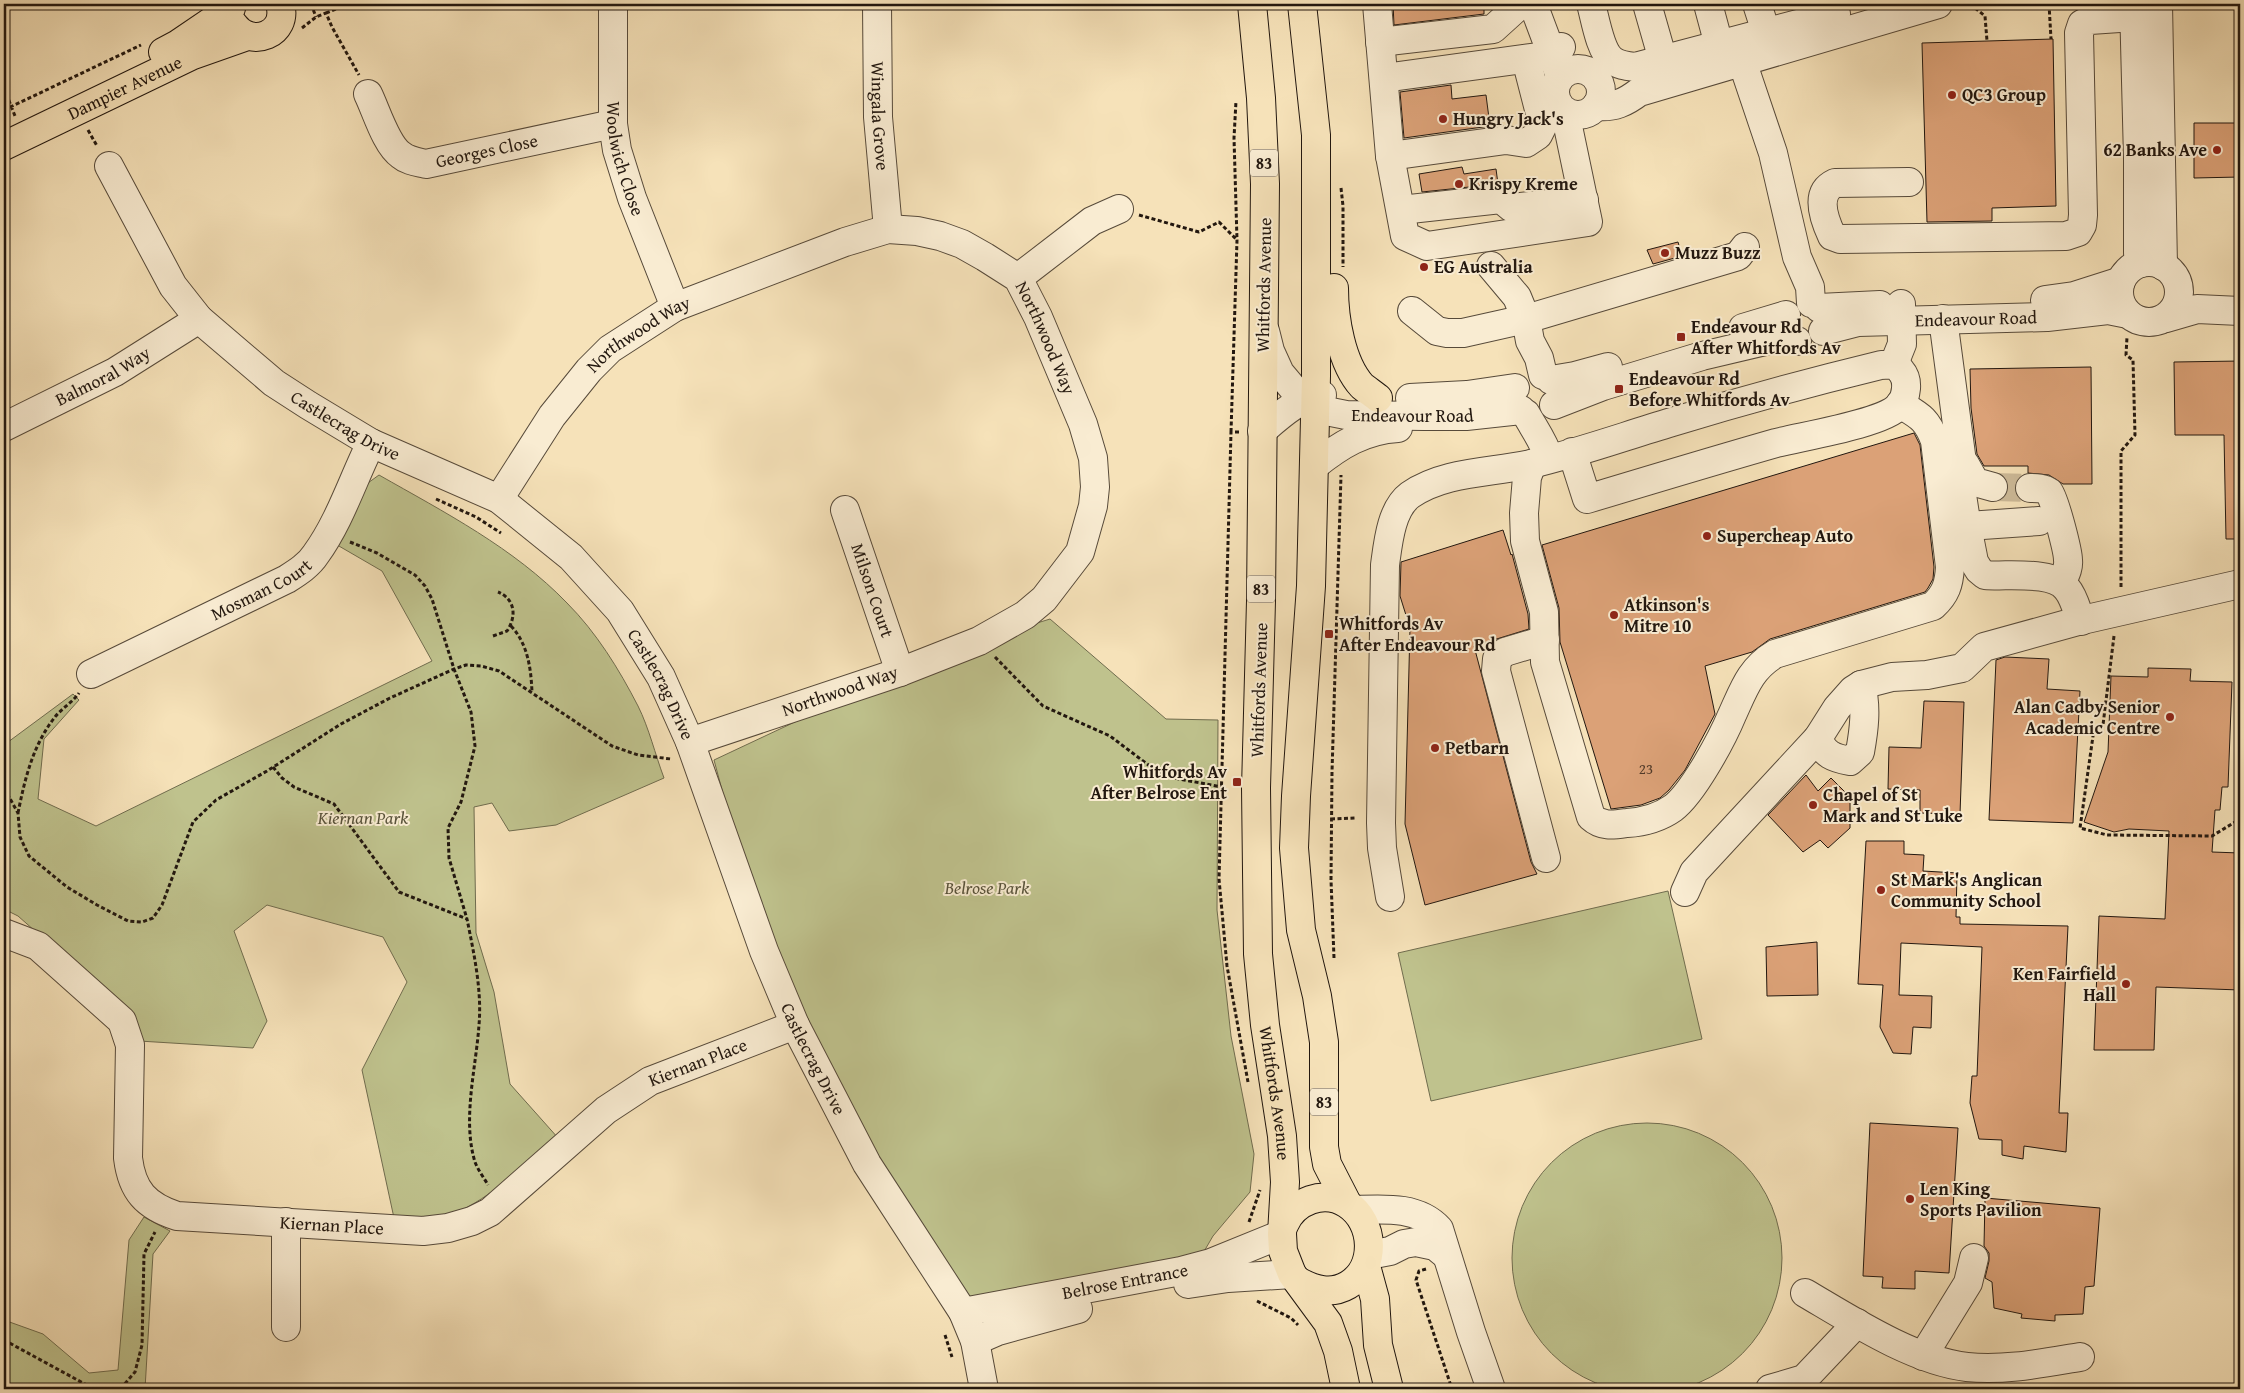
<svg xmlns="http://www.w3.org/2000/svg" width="2244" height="1393" viewBox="0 0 2244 1393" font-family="'Gentium Book Plus',serif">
  <rect width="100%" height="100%" fill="#f6e2b9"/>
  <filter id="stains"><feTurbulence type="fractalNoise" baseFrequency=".004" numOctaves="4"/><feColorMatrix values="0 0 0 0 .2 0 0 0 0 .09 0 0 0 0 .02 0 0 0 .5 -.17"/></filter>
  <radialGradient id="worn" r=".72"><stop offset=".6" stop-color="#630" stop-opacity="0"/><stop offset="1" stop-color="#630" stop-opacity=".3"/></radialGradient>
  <path fill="#bfc28d" stroke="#706c4e" d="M379 475C444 512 514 548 567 603 596 632 619 669 638 706 649 728 655 754 664 778L556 825 509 831 492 803 474 807 476 933 494 992 510 1084 559 1139C530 1161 488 1200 455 1213 437 1220 414 1219 394 1218L362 1070 407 982 383 937 267 905 234 931 267 1021 253 1048 139 1041 35 931 18 916 4 909V745L73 694 79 700 44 739 38 799 96 826 432 661 382 571 332 542 361 488Z
    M1050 619 1166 719 1218 720 1217 910 1231 1036 1254 1154 1250 1192 1213 1236 1199 1260 968 1298 786 1029 714 760 914 666 979 641Z
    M1668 891 1702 1039 1431 1101 1398 953Z
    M1512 1258a135 135 0 1 1 270 0a135 135 0 1 1-270 0Z
    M144 1217 170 1231 153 1254 145 1389H4V1320L43 1334 89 1373 118 1370 129 1240Z"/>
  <path fill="#dba177" stroke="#22170f" d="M1393 4H1467L1468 7 1484 5V14L1394 25Z
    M2053 39 2056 206 1992 208V221L1927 222 1922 43Z
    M1451 85 1452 99 1486 95 1490 126 1404 138 1400 92Z
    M2194 123H2240V177L2194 178Z
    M1462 167 1464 174 1496 169 1498 184 1422 192 1419 174Z
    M1678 242 1682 256 1653 264 1647 250Z
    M2240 361V539H2226L2224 435H2175L2174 362Z
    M2091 367 2092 484H2063L2049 475 2028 473V466H1984L1977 454 1971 408 1970 369Z
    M1914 433 1920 445 1934 567 1933 579 1928 588 1925 592 1770 639 1752 652 1705 666 1715 714 1685 770 1669 790 1660 798 1641 805 1611 809 1560 642 1559 608 1542 545Z
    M1503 530 1511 555 1512 554 1528 614 1529 629 1474 646 1531 862 1537 874 1425 905 1405 824 1410 628 1400 596 1401 562Z
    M2005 657 2049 659 2047 689 2080 691 2073 823 1989 820 1996 660Z
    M2148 668 2191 669 2190 681 2232 682 2228 787H2222L2220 810H2215L2212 852 2240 853V990L2156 987 2154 1050H2094L2099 916 2165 919 2169 831 2129 829 2114 832 2084 822 2108 752 2111 676 2148 677Z
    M1924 701 1964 702 1960 814 1920 813V790L1888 789 1889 747 1921 748Z
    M1806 775 1818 791 1831 778 1850 797V828L1828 848 1820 840 1803 852 1768 815Z
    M1866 841H1904V854L1924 855 1923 871 1957 873 1956 917H1960V924L2068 926 2059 1113H2068L2066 1152 2024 1146 2023 1159 2002 1155V1140L1979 1139 1970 1103 1972 1076H1977L1982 947 1901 943 1899 995 1932 996 1931 1028 1913 1027 1911 1054 1893 1053 1880 1027 1883 985 1858 984Z
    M1817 942 1818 995 1767 996 1766 947Z
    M1870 1123 1958 1128 1949 1273 1915 1271V1289L1882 1288 1883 1277 1863 1276Z
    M1985 1198 2100 1208 2094 1286 2085 1287 2083 1314 2055 1315V1321L2021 1318 2022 1314 1994 1308 1992 1282 1985 1278 1989 1261V1253L1984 1246Z"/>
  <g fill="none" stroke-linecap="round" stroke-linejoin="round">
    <path stroke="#ccb997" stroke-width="28" stroke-dasharray="28 14" stroke-linecap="butt" d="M1993 487 2030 488"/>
    <g stroke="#574a3a" stroke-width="30">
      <g id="minor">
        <path id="s1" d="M613 4V124L617 150 632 198 675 307"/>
        <path id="s2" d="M877 4 878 117 888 229"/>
        <path d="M1377 4 1390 156 1405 236 1427 246 1588 222 1565 112"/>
        <path d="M1533 4 1557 68"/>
        <path d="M1591 4C1595 18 1600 51 1612 60 1618 65 1627 66 1635 67L1836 14"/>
        <path d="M1647 4 1663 60"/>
        <path d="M1708 4 1719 45"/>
        <path d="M1757 4 1766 32"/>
        <path d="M2134 4 2138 158V253L2141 263"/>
        <path d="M2158 4 2163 266"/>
        <path d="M1380 42 1493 29 1514 10 1513 4"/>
        <path d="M1742 61 1773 153 1797 257 1810 287 1811 303"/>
        <circle cx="1578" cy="92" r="23"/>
        <path d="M1384 78 1538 57 1561 47"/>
        <path id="s3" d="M368 94C376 110 386 145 401 155 408 161 418 162 426 164L613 124"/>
        <path d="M1596 106C1614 108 1626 102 1639 92L1938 4"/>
        <path d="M1390 156 1506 140 1526 143 1538 135 1543 125 1526 59"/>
        <path id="s4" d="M109 166 173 286 199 319 274 383 308 405 371 443 499 499 571 557 620 611 661 677 690 742 764 951 795 1025 867 1164 963 1312 975 1341 984 1389"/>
        <path d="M1909 182 1835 183C1814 193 1824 219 1832 236L1840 239 2066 236 2078 232 2082 225 2083 215 2079 33 2082 24 2090 20 2134 17"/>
        <path d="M1401 210 1501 199 1512 208 1584 200"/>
        <circle cx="2149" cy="292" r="30"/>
        <path d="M1491 266 1517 297 1526 319 1530 341 1539 358 1543 375"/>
        <path d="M1018 278 1092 221 1119 209"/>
        <path d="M2045 300 2074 296 2121 281"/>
        <path d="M1819 308 1880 305"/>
        <path d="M1412 311 1437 331 1447 333H1463L1526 319 1738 256 1745 247"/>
        <path d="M2166 318 2197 309 2240 311"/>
        <path d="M1943 319 1962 462C1956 481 1970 539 1974 562L1979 570 1985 575C2007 577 2053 570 2067 589 2074 597 2077 611 2081 621"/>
        <path d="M1743 328 1786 315"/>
        <path id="s5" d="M1265 331 1270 351 1280 373 1296 392 1326 411 1346 415 1424 416H1466L1521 410"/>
        <path id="s6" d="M1823 331 1858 322 2047 317 2108 310 2128 314"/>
        <path d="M1894 364 1902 344 1901 304"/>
        <path d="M1551 380 1575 376 1608 367"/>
        <path d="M1410 398 1467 395 1515 388"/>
        <path d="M1554 405 1603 386 1702 356 1782 337 1797 341"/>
        <path d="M1526 414C1535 430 1544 442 1549 458"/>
        <path id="s7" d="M4 427 115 372 199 319"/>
        <path d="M1262 431C1277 418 1302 395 1322 395"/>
        <path d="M1962 462 1965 464 1975 482 1993 487"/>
        <path d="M1532 464 1527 477 1524 513 1525 541 1544 612 1545 662 1591 817C1602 827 1613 825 1627 823 1643 822 1659 818 1673 808 1693 793 1722 739 1732 715 1744 689 1750 669 1775 654L1933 606C1946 594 1949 584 1950 567L1935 441C1927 419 1920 416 1900 404"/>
        <path d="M1314 466C1340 445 1364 430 1398 428"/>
        <path d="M2030 488C2036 488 2044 488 2049 492 2054 497 2068 551 2068 560 2069 568 2065 575 2062 582"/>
        <path id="s8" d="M499 499 552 416 589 370 610 349 675 307 845 242 888 229 917 231 940 236 962 244 985 257 1018 278 1038 317 1083 424 1093 458 1095 487 1093 506 1080 552 1044 599 1025 615 979 641 900 672 690 742"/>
        <path id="s9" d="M845 510 900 672"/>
        <path d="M1968 526 2039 521"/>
        <path d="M1545 640 1505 652 1497 659 1496 671 1546 858"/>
        <path id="s10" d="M91 674 287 579C298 572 309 565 316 554 340 521 353 479 371 443"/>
        <path d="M1818 738C1824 755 1834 758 1850 761L1860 752C1864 730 1867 707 1861 685"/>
        <path d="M1685 892 1694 872 1818 738 1837 708 1853 690 1861 685 1892 677 1927 675 1962 668 1984 647 2078 621 2240 584"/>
        <path d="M1390 897 1382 848 1381 823 1385 565C1388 543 1391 509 1410 495 1445 471 1491 473 1531 464 1578 453 1625 436 1672 422 1741 401 1811 382 1881 365 1889 365 1896 363 1901 371 1909 380 1907 397 1899 406 1882 424 1803 436 1776 443 1713 461 1650 480 1587 499L1572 452"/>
        <path id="s11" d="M4 933 38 946 122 1021 130 1045 128 1158C132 1191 146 1206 177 1216L423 1231 448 1228 472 1221 490 1212 606 1110 650 1081 795 1025"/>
        <path d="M1355 1210C1384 1209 1418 1206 1439 1229L1471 1332 1491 1389"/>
        <path d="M1369 1255 1390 1251 1404 1244 1416 1242 1435 1246 1446 1255"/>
        <path d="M1188 1284 1228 1278 1292 1274"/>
        <path d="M1805 1293C1851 1320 1914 1361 1967 1367 2004 1371 2043 1363 2080 1357"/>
        <path id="s12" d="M963 1312 1181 1271 1211 1263 1282 1234"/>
        <path d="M286 1327V1222"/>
        <path d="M975 1341 998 1331 1078 1309"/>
        <path d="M1923 1356 1968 1283 1974 1258"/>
        <path d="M1770 1389 1804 1379 1857 1323"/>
      </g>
    </g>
    <g stroke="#22170f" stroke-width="30">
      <g id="major">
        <path id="s13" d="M1252 4 1261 98 1265 184 1261 601 1256 788 1258 954 1265 1025 1282 1136 1285 1182 1282 1234 1283 1251 1292 1274 1328 1323 1338 1351 1346 1389"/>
        <path d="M1302 4 1316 135V376L1311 586 1296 796 1294 848 1301 930 1317 996 1324 1042V1147L1327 1164 1347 1203"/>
        <path d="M234 25C251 49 289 34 280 4"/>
        <path d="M163 52 178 44 231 8"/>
        <path id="s14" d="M4 146 193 55 247 36"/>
        <path d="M1334 288C1334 318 1341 363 1362 386 1367 390 1373 394 1378 398"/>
        <path d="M1284 1225C1294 1201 1324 1189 1347 1204 1375 1222 1377 1268 1348 1285 1331 1295 1314 1290 1298 1281"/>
        <path d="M1366 1266 1375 1299 1378 1345 1389 1389"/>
      </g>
    </g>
    <path stroke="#22170f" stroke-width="3" stroke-dasharray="4 2.5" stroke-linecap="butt" d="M311 4 316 17
      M1970 4 1985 16 1987 41
      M2049 4 2051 39
      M326 13 349 4
      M302 28 316 17 326 13 332 27 359 75
      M4 88 15 116
      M4 110 141 45
      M88 130 97 146
      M1341 188 1343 206V267
      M1139 215 1199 232 1219 222 1237 240
      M1231 432 1237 240 1234 138 1236 101
      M1239 432H1231L1219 879 1227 966 1248 1082
      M436 499 476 517 501 533
      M350 542 377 553 415 575 425 586 432 599 454 669 471 712 475 746 461 802 448 828 449 858 467 919
      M2121 587V451L2135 435 2133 360 2126 355 2127 337
      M511 626C528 644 531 669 532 692
      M493 636 507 631C517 616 515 599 498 592
      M2114 636 2103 725 2094 729 2080 828 2107 835 2212 836 2240 819
      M995 657 1043 706 1110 736 1163 776 1222 787
      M273 767 282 778 294 787 334 804 399 892 467 919C474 954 482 990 479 1025 476 1068 462 1120 475 1162 478 1170 484 1178 488 1185
      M4 788 18 813 20 837 29 856 67 887 97 905 128 921 142 922 153 918 162 905 193 822 216 800 267 771 341 724 390 698 454 669 466 665 481 666 499 671 612 746 638 755 671 759
      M18 813C25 778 33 745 55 717 62 708 73 702 79 693
      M1331 819 1355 818
      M1334 958 1331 880 1332 772 1341 475
      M1249 1222 1260 1190
      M1426 1269 1419 1271 1416 1280 1452 1389
      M1257 1301 1291 1318 1298 1325
      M945 1335 952 1357
      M4 1340 94 1389
      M1513 1386 1523 1389
      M107 1389 122 1387 135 1372 142 1345 144 1254 155 1232"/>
    <use href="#minor" stroke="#f9ecd2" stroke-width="28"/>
    <use href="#major" stroke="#f6e2b9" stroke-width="28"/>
  </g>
  <g fill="#8f2418" stroke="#f9ecd2" stroke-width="2">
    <circle cx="1952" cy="95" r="5"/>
    <circle cx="1443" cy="119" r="5"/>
    <circle cx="2217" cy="150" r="5"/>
    <circle cx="1459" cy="184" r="5"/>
    <circle cx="1665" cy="253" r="5"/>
    <circle cx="1424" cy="267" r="5"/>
    <rect x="1676" y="332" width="10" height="10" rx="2.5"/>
    <rect x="1614" y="384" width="10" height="10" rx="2.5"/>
    <circle cx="1707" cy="536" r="5"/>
    <circle cx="1614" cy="615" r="5"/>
    <rect x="1324" y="629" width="10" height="10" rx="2.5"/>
    <circle cx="2170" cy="717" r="5"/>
    <circle cx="1435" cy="748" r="5"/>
    <rect x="1232" y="777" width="10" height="10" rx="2.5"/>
    <circle cx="1813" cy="805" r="5"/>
    <circle cx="1881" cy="890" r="5"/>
    <circle cx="2126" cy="984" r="5"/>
    <circle cx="1910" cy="1199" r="5"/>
  </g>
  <g text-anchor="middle" stroke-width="4" stroke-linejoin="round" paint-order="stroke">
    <g font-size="15" fill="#503a29">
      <text x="1646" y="774">23</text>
    </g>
    <g fill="#f9ecd2" stroke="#62574a" stroke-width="1">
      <rect x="1250" y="149.5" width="28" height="27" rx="4"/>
      <rect x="1247" y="575.5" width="28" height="27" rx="4"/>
      <rect x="1310" y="1088.5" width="28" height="27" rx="4"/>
    </g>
    <g font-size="16" font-weight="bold" fill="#22170f">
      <text x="1264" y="169">83</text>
      <text x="1261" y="595">83</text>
      <text x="1324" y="1108">83</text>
    </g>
    <g font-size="18" fill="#22170f" stroke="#f9ecd2">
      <text dy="6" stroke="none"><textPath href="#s14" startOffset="134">Dampier Avenue</textPath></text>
      <text dy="6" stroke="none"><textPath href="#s2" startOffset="112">Wingala Grove</textPath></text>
      <text dy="6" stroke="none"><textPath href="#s3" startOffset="159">Georges Close</textPath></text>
      <text dy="6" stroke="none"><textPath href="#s1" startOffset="156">Woolwich Close</textPath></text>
      <text transform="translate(1264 285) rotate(-89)" y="6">Whitfords Avenue</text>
      <text dy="6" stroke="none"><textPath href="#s6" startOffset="154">Endeavour Road</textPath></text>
      <text dy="6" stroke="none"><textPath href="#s8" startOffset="219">Northwood Way</textPath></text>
      <text dy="6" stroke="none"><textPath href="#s8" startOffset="699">Northwood Way</textPath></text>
      <text dy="6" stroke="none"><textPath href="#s7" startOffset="111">Balmoral Way</textPath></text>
      <text dy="6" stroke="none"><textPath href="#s5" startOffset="192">Endeavour Road</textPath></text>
      <text dy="6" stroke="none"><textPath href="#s4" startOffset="360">Castlecrag Drive</textPath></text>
      <text dy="6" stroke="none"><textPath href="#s10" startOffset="190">Mosman Court</textPath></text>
      <text dy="6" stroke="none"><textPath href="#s9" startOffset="85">Milson Court</textPath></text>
      <text dy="6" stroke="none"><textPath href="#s4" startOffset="780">Castlecrag Drive</textPath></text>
      <text transform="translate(1259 690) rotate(-88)" y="6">Whitfords Avenue</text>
      <text transform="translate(840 691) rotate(-19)" y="6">Northwood Way</text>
      <text dy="6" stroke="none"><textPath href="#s4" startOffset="1185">Castlecrag Drive</textPath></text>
      <text dy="6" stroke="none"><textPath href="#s11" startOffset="944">Kiernan Place</textPath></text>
      <text dy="6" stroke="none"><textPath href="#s13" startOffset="1091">Whitfords Avenue</textPath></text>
      <text dy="6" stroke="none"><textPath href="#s11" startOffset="524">Kiernan Place</textPath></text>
      <text dy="6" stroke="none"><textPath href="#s12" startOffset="165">Belrose Entrance</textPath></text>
    </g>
    <g font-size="18" font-weight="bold" fill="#22170f" stroke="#f9ecd2" text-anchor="start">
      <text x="1962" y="101">QC3 Group</text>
      <text x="1453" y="125">Hungry Jack's</text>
      <text x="2207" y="156" text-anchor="end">62 Banks Ave</text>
      <text x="1469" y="190">Krispy Kreme</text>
      <text x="1675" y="259">Muzz Buzz</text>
      <text x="1434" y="273">EG Australia</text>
      <text x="1691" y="333">Endeavour Rd<tspan x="1691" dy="21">After Whitfords Av</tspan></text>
      <text x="1629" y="385">Endeavour Rd<tspan x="1629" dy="21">Before Whitfords Av</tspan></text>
      <text x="1717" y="542">Supercheap Auto</text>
      <text x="1624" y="611">Atkinson's<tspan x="1624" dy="21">Mitre 10</tspan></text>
      <text x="1339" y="630">Whitfords Av<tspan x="1339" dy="21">After Endeavour Rd</tspan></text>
      <text x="2160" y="713" text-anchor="end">Alan Cadby Senior<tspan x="2160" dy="21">Academic Centre</tspan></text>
      <text x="1445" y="754">Petbarn</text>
      <text x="1227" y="778" text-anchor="end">Whitfords Av<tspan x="1227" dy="21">After Belrose Ent</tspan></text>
      <text x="1823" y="801">Chapel of St<tspan x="1823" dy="21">Mark and St Luke</tspan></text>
      <text x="1891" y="886">St Mark's Anglican<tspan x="1891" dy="21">Community School</tspan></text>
      <text x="2116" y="980" text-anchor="end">Ken Fairfield<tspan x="2116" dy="21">Hall</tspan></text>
      <text x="1920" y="1195">Len King<tspan x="1920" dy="21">Sports Pavilion</tspan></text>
    </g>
    <g font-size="18" font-style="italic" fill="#59533b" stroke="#f9ecd2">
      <text x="363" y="824">Kiernan Park</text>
      <text x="987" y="894">Belrose Park</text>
    </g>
  </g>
  <rect width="2244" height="1393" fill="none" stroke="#f6e2b9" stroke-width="20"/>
  <rect x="5" y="5" width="2234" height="1383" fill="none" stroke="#22170f" stroke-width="2.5"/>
  <rect x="10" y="10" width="2224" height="1373" fill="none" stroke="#22170f"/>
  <rect width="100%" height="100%" filter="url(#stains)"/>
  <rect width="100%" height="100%" fill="url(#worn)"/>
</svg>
